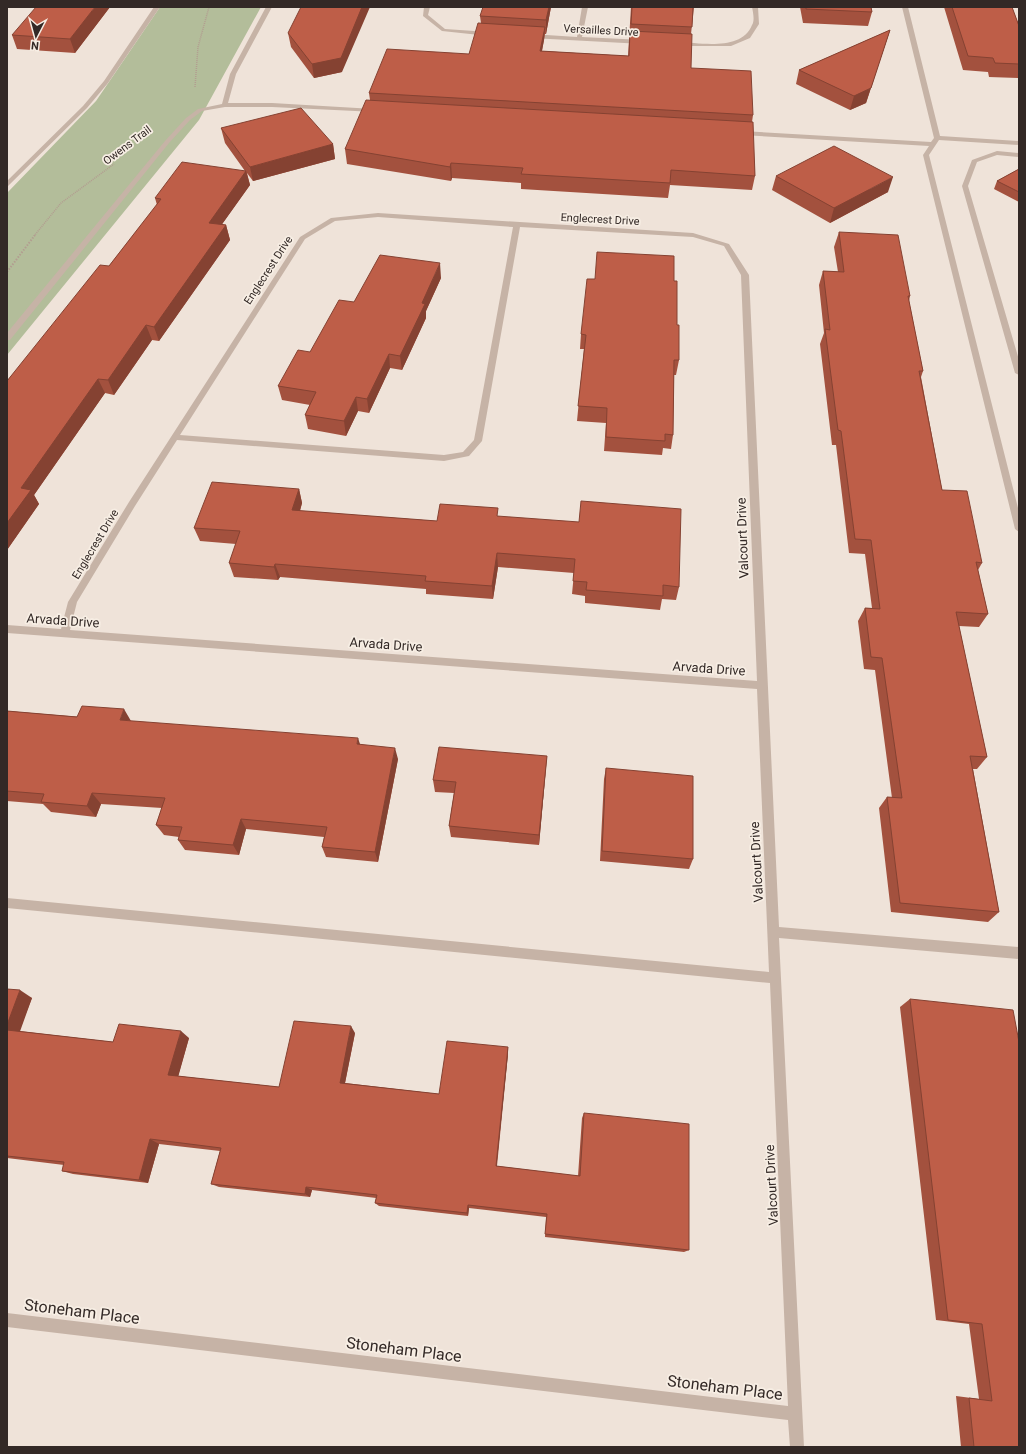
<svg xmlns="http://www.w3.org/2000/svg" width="1026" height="1454" viewBox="0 0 1026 1454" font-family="Roboto,sans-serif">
  <rect width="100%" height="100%" fill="#efe3d9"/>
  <path fill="#b3bd9a" d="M160 7H261L199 120 7 355V193L96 101Z"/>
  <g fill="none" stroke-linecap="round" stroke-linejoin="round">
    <path stroke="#b29d90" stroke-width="1.5" stroke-dasharray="1 1" stroke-linecap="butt" d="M195 87 198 47 209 7
      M34 236 61 203 114 164"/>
    <path stroke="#b29d90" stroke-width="2" stroke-dasharray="1.5 1.5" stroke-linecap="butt" d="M7 272 35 235"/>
    <path fill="#c6b3a6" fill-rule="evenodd" d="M154 7H160L108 83 87 108 7 187V181L83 106 104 81Z
      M266 7H272L236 74 228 103H272L374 109 376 110V112L272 107H225L202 111 190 120 169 143 10 340H7V333L165 141 186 118 198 109 222 104 230 74Z
      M424 7H430L428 15 445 29 489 32 492 34 489 36 442 31 423 16Z
      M582 7H588L582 37 643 40 646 42 643 44 531 38 528 36 531 34 577 37Z
      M752 7H758L759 24 750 38 731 46H679L676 44 679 42C701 43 742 51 752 25 755 21 753 12 752 7Z
      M902 7H908L940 136 1019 141V145L939 140 929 155 1019 512V532L1015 529 923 155 929 146 742 135 739 133 742 131 931 142 934 138Z
      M997 151 1019 153V157L997 155 977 162 968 186 1019 360V375L1015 373 962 186 972 160Z
      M378 213 693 233 729 244 749 275 779 927 1019 947V959L779 938 804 1447H790L788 1420 7 1327V1313L788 1406 770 983 7 908V898L769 972 757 689 7 633V625L61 629 68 602 129 502 300 237 331 218ZM378 217 513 227 474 440 463 452 444 455 180 435 305 239 335 221ZM520 227 693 237 724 246 741 275 757 681 70 630 77 602 135 506 177 440 444 461 469 456 482 441Z"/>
  </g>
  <path fill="#a3513e" d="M110 7 75 53 17 49 12 35Z
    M551 7 546 34H545L544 40 542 51 628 56 631 7H694L691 34V68L753 115 752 122 755 176 752 190 670 185 668 198 521 189V183L452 178 451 181 347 164 345 149 370 100 369 93 469 54 481 23 480 16Z
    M800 7H871L872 12 868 26 803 23Z
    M944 7H1012L1019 26V78L989 77 988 72 963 70Z
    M890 30 866 103 850 110 796 84 799 70Z
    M288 33 342 72 314 78 291 47Z
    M221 128 333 144 335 159 253 181 247 173 250 185 222 224 226 225 230 240 159 341 152 340 114 395 105 393 34 495 39 504 7 550V381L109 266 157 205 155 198 245 171 225 143Z
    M1019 169V202L994 189 997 181Z
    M776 176 888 192 830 223 772 190Z
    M839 232 910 296 909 301 923 371 921 377 942 490 982 563 978 570 988 614 979 627 959 626 987 757 977 769H973L999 912 988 922 891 912 879 808 887 797 892 798 875 670 864 669 858 621 865 608H872L865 554 849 553 836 445H832L820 344 824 333 819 285 823 271 838 272 834 247Z
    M441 278 426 311V318L402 370 390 368 369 413 358 411 346 436 308 429 305 415 310 405 282 400 278 386 310 352 354 302Z
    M595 279 674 281 679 360 676 375H674L673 435 671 449 663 448 662 455 604 451 606 423 577 421 584 349H580L581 334Z
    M299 489 302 503 300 511 437 521 498 516 679 587 676 600 662 599 660 610 585 603V596L572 594 574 573 498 567 493 599 426 594V589L280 577 278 580 234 577 229 563 236 544 200 541 194 528Z
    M7 711 131 721 360 745 398 759 378 862 326 857 322 847 324 837 246 829 239 855 185 850 178 840 179 837 164 835 156 825 162 808 101 804 96 817 51 812 43 804 7 801Z
    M547 756 539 845 451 837 449 826 454 793 435 792 433 780Z
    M606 768 693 859 689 869 600 861 604 779Z
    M7 989 32 998 19 1031 113 1042 189 1038 178 1076 279 1087 355 1033 345 1083 439 1094 508 1047V1054L497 1166 578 1176 582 1118 584 1113 689 1250 684 1252 545 1237 546 1217 469 1208 468 1216 379 1206 375 1203 376 1198 312 1190 310 1197 219 1187 211 1184 220 1151 159 1144 148 1183 73 1174 62 1171 64 1165 7 1158Z
    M910 999 1019 1447H961L956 1396 979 1399 969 1324 936 1320 900 1007Z"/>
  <path fill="#854232" d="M95 7H110L75 53 70 39Z
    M362 7H370L342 72 314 78 312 64Z
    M549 7H551L546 34V20Z
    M545 27 544 40 539 65 540 51Z
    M890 30 866 103 850 110 854 96Z
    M333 144 335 159 253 181 250 167Z
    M451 163 452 178 451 181 450 167Z
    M246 171 250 185 213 237 209 223Z
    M893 177 888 192 830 223 834 208Z
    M226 225 230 240 159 341 154 327Z
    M440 263 441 278 426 311V318L402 370 400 356 422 303Z
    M146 325 152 340 114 395 108 380Z
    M389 354 390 368 369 413 367 399Z
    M98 379 105 393 34 495 39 504 7 550V523L21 488Z
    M356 397 358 411 346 436 344 421Z
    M299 489 302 503 296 524 292 510Z
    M497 553 498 567 493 599 492 586Z
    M275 564 280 577 278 580 274 567Z
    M124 709 131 721 120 720Z
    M358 738 362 750 357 744Z
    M395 748 398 759 378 862 375 852Z
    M547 756 546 768 539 845V835Z
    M92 793 101 804 96 817 87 806Z
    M241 819 246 829 239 855 233 845Z
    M20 990 32 998 18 1037 7 1031V1025Z
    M351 1026 355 1033 344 1088 340 1083Z
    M181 1031 189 1038 177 1081 168 1075Z
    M508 1047V1054L496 1170V1166Z
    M150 1139 159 1144 148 1183 139 1180Z
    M306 1187 312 1190 310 1197 305 1194Z
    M468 1205 469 1208 468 1216 467 1213Z"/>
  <path fill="#be5e48" stroke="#854232" d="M36 7H95L70 39 12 35Z
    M301 7H362L341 58 312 64 288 33Z
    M483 7H549L546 20 480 16Z
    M632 7H693L692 27 631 24Z
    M806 7H871L872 12 806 9Z
    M952 7H1012L1019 26V64L995 63 993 58 968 56Z
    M478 23 545 27 540 51 629 56 630 31 692 34 691 68 751 71 753 115 369 93 387 49 469 54Z
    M890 30 871 88 854 96 799 70Z
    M366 100 753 122 755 176 671 170 670 183 521 174 523 168 451 163 450 167 345 149Z
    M301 108 333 144 250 167 221 128Z
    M834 146 893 177 834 208 776 176Z
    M182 162 246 171 209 223 226 225 154 327 146 325 108 380 98 379 21 488 31 490 7 523V381L100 265 109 266 161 199 155 198Z
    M1019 169V192L997 181Z
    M839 232 898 235 910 296H908L923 371H919L942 490 967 491 982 563 976 562 988 614 956 612 987 757 970 756 999 912 900 903 887 797 902 798 882 658 871 657 865 608 880 609 871 540 855 539 841 431 838 430 825 329 830 330 823 271 844 272Z
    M597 252 674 256V281H677V325H679V360H674L673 435 665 434V441L606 437 607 408 578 406 586 335 581 334 587 279H595Z
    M380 255 440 263 422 303 425 304 400 356 389 354 367 399 356 397 344 421 305 415 316 392 278 386 298 350 310 352 339 300 354 302Z
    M212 482 299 489 292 510 437 521 440 504 498 508 497 516 579 522 581 501 681 509 679 587 663 585V596L586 590 587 582 573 581 575 559 497 553 492 586 425 581 426 576 275 564 274 567 229 563 240 531 194 528Z
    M82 706 124 709 120 720 358 738 357 744 395 748 375 852 322 847 327 827 241 819 233 845 178 840 182 827 156 825 165 798 92 793 87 806 41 802 44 794 7 791V711L77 717Z
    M439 747 547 756 539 835 449 826 456 782 433 780Z
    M606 768 693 776V859L602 851Z
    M7 989 20 990 7 1025Z
    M910 999 1013 1010 1019 1042V1447H974L969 1398 992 1401 982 1324 948 1320Z
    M294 1021 351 1026 340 1083 439 1094 447 1041 508 1047 496 1166 580 1176 584 1113 689 1124V1250L545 1234 547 1214 468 1205 467 1213 375 1203 377 1195 306 1187 305 1194 211 1184 221 1148 150 1139 139 1180 62 1171 64 1162 7 1156V1030L113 1042 119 1024 181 1031 168 1075 279 1087Z"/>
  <g text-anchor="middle" stroke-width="3.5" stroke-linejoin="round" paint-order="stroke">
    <g font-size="11" fill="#332926" stroke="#f7eee4">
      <text transform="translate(601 30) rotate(3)" y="4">Versailles Drive</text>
      <text transform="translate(127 145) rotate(-37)" y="4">Owens Trail</text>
      <text transform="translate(600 219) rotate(3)" y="4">Englecrest Drive</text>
      <text transform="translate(268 270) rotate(-57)" y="4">Englecrest Drive</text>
      <text transform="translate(95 544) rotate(-59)" y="4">Englecrest Drive</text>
    </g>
    <g font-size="13" fill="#332926" stroke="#f7eee4">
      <text transform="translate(742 538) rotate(-92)" y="5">Valcourt Drive</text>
      <text transform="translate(63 620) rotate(4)" y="5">Arvada Drive</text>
      <text transform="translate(386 644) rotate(4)" y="5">Arvada Drive</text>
      <text transform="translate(709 668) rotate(4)" y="5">Arvada Drive</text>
      <text transform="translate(756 862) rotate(-93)" y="5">Valcourt Drive</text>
      <text transform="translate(771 1185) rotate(-93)" y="5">Valcourt Drive</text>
    </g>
    <g font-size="16" fill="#332926" stroke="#f7eee4">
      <text transform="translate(82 1311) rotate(7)" y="6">Stoneham Place</text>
      <text transform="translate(404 1349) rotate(7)" y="6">Stoneham Place</text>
      <text transform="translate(725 1387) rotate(7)" y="6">Stoneham Place</text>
    </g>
  </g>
  <rect width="1026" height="1454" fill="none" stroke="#332926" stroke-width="16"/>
  <g transform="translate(36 36) rotate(186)" stroke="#f7eee4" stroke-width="3" paint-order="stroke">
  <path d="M0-3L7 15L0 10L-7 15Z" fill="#332926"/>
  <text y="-6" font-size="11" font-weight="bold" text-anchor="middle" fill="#332926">N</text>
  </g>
</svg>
